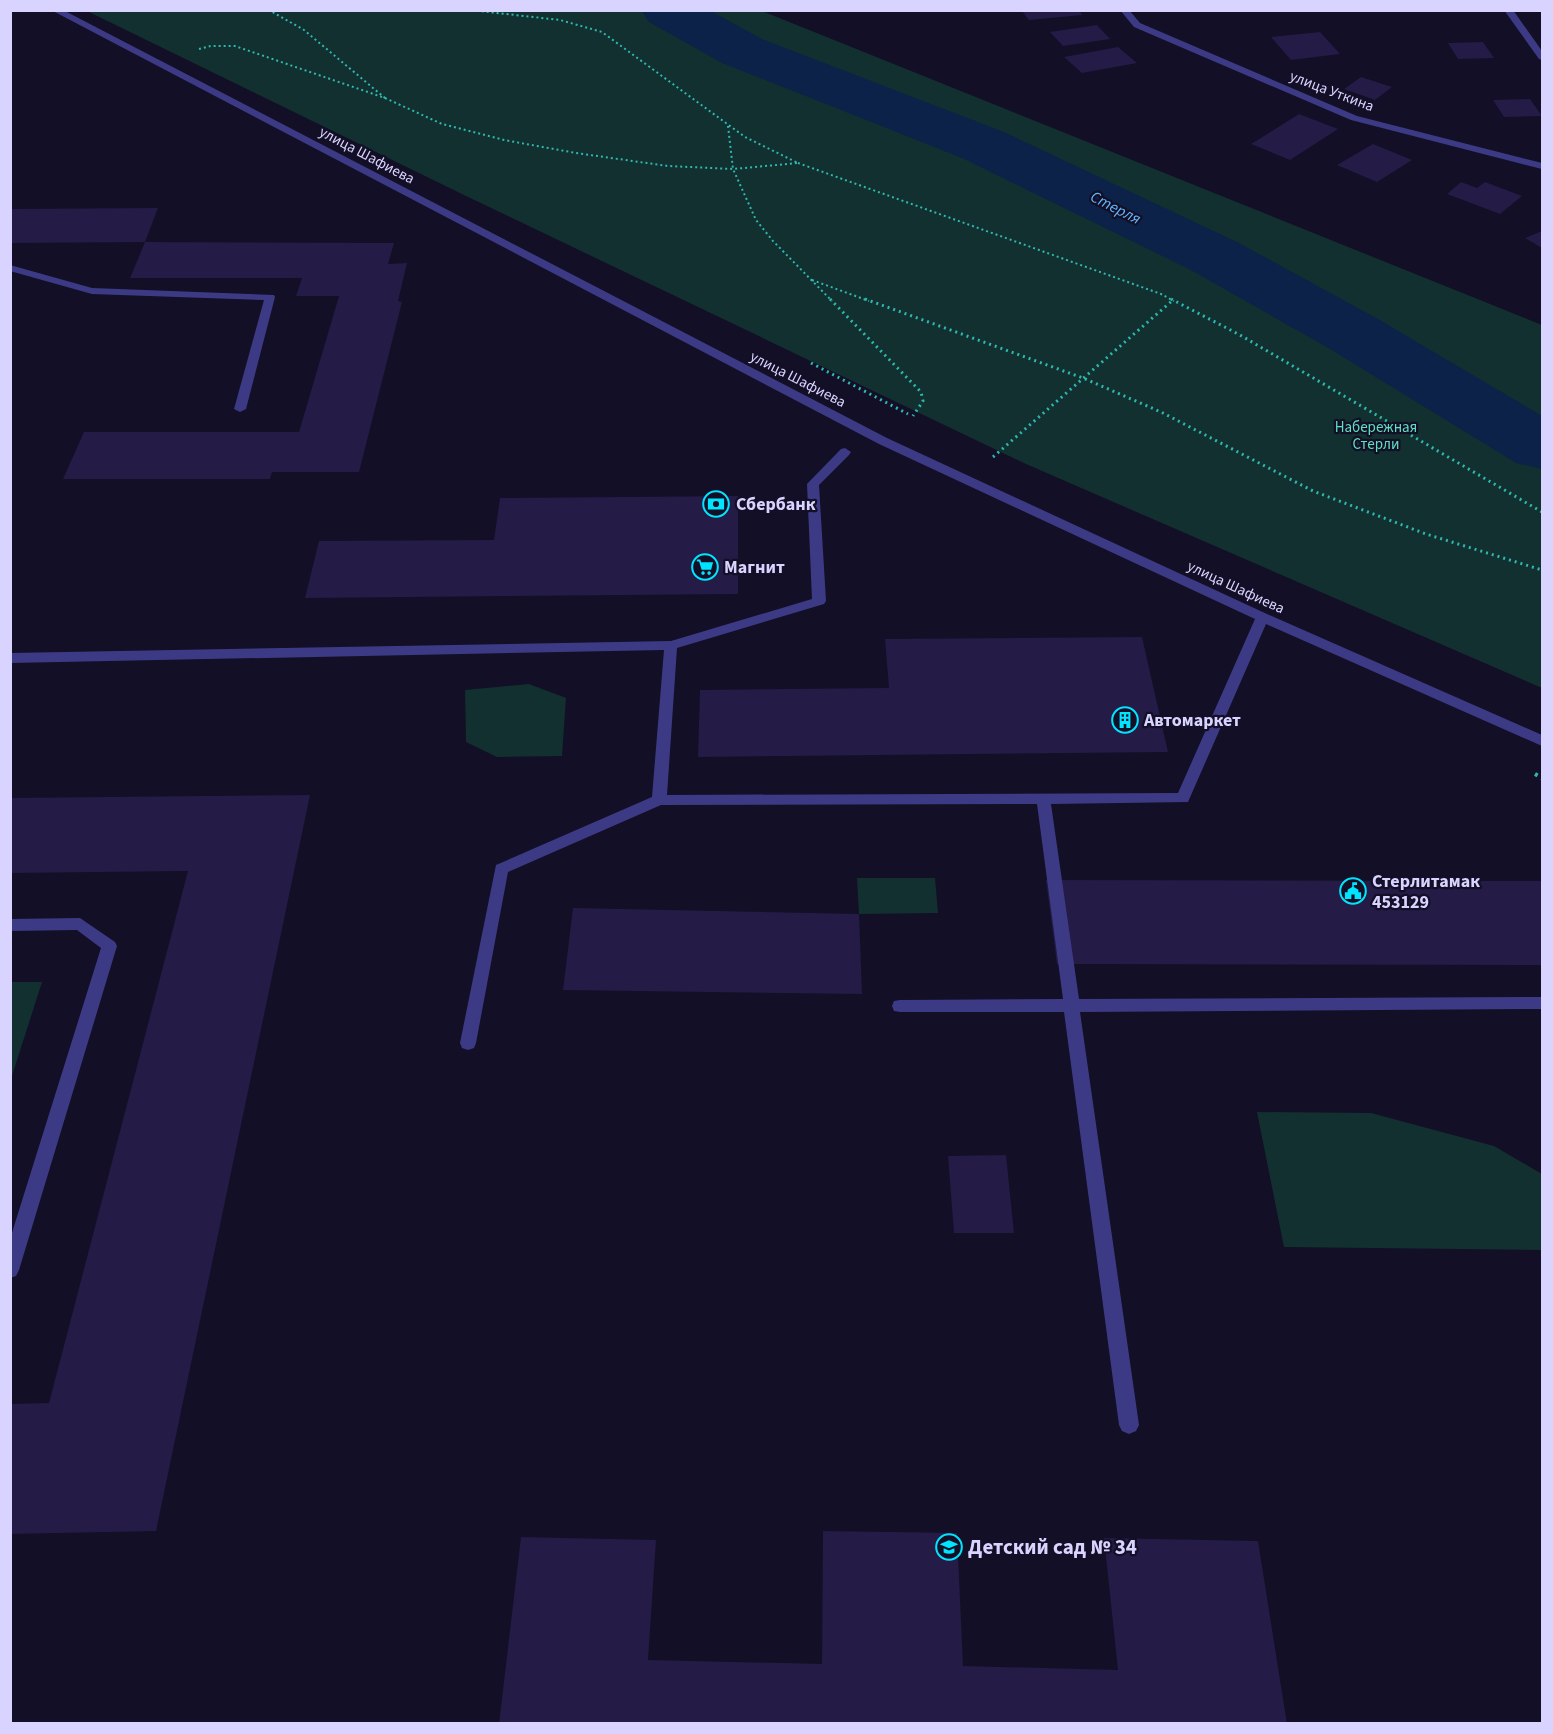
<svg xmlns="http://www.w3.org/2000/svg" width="1553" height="1734" viewBox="0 0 1553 1734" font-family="'Source Sans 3',sans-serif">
  <rect width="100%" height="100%" fill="#130f26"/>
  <path fill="#12302f" d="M87 11H762L1537 323 1542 325V688L1026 464 464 195Z
    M529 684 566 698 562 756 497 757 466 742 465 690Z
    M857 878H935L938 913 859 914Z
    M11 982H42L11 1079 10 982Z
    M1257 1112 1371 1113 1494 1146 1542 1174V1250L1284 1247Z"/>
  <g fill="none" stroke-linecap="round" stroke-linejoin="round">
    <path fill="#0c2248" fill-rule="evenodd" d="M641 10H709L762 39 1004 132 1237 242 1378 319 1542 416V469L1516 463 1330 349 1191 270 962 158 722 63 649 22Z"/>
  </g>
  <path fill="#241b47" d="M1021 10H1079L1082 15 1029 20Z
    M1097 25 1110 39 1063 46 1050 32Z
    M1320 32 1340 54 1291 60 1271 37Z
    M1483 42 1494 58 1458 59 1448 43Z
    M1118 47 1137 63 1082 73 1064 57Z
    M1361 77 1392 87 1375 100 1344 89Z
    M1530 99 1542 116 1504 117 1493 100Z
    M1299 114 1338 129 1290 160 1251 144Z
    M1373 144 1412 160 1377 182 1337 165Z
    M1461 182 1477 188 1485 182 1522 196 1500 214 1447 194Z
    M158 208 145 242 10 243V209Z
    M1542 231V248L1525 238Z
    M145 242 394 243 388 264 407 263 398 301 402 302 359 472H272L270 479H63L84 432H299L339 296H296L302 278H130Z
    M738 496V594L305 598 319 541 494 540 500 498Z
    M1142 637 1168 752 698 757 700 690 889 688 885 639Z
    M310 795 156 1531 10 1534V1404L49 1403 188 871 10 873V798Z
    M1046 880 1542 881V965L1057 964Z
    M573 908 859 914 862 994 563 990Z
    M1006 1155 1014 1233H954L948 1156Z
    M823 1531 957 1533 963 1666 1118 1670 1104 1538 1258 1541 1287 1724H499L521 1537 656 1540 648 1660 822 1664Z"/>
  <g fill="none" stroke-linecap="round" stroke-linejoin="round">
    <path stroke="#2fb8b0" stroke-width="2" stroke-dasharray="2 3" stroke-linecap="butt" d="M199 49 211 46H235L385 98 304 30 269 10
      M385 98 442 124 504 140 576 153 668 166 733 169 798 163 745 137 602 32 560 20 470 10
      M728 126 733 169 756 220 773 241 832 301
      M798 163 1161 294 1174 301
      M812 280 869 301"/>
    <path stroke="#2fb8b0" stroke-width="3" stroke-dasharray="2 4" stroke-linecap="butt" d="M830 299 921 392 923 401 913 416
      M865 299 1083 378 1161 412 1313 491 1426 534 1542 570
      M1171 299 1240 335 1542 512
      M811 363 908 414
      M993 457 1173 300"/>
    <path stroke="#2fb8b0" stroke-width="4" stroke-dasharray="3 4.5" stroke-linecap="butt" d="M1535 774 1542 778"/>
    <path fill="#3d3a85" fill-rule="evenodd" d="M51 10H63L887 438 1267 614 1542 735V746L1266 624 1188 802 1051 804 1079 999 1542 997V1009L1080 1012 1139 1425 1136 1431 1129 1434 1122 1431 1119 1425 1064 1012H900L894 1011 892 1006 894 1001 900 1000 1063 999 1037 804 661 805 508 872 476 1043 474 1048 468 1050 462 1048 460 1043 496 865 652 797 664 650 10 663V653L671 641 812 599 807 484 841 449 845 448 851 452 849 455 819 485 826 601 824 604 677 648 667 795 1178 793 1255 619 879 444Z
      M1120 10H1129L1140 23 1357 116 1542 163V169L1351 120 1134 27Z
      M1504 10H1513L1542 51V60L1539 59Z
      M10 265 92 288 274 295 275 297 246 409 240 412 234 409 264 300 92 294 10 271Z
      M80 918 115 942 117 946 19 1270 16 1276 10 1278V1239L101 948 77 930 10 931V919Z"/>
  </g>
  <defs>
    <g id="bank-ring" transform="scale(1.35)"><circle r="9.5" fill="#130f26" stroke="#00e5ff" stroke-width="1.5"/><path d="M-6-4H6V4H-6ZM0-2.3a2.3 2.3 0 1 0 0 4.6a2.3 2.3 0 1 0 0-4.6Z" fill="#00e5ff"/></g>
    <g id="supermarket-ring" transform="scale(1.35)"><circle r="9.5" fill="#130f26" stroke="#00e5ff" stroke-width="1.5"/><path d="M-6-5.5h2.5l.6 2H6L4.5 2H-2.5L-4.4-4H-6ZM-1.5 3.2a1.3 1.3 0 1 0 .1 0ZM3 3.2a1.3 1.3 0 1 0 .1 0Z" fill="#00e5ff"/></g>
    <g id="building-ring" transform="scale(1.35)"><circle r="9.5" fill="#130f26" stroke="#00e5ff" stroke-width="1.5"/><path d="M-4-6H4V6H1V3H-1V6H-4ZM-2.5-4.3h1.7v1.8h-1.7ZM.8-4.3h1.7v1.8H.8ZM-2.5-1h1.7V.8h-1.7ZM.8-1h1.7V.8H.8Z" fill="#00e5ff"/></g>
    <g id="civic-ring" transform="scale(1.35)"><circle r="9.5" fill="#130f26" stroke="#00e5ff" stroke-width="1.5"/><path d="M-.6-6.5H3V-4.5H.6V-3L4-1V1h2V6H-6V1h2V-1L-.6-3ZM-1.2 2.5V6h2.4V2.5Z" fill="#00e5ff"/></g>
    <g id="school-ring" transform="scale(1.35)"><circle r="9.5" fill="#130f26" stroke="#00e5ff" stroke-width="1.5"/><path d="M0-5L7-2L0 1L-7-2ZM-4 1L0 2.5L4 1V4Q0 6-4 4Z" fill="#00e5ff"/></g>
  </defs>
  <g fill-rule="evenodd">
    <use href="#bank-ring" x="716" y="504"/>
    <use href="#supermarket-ring" x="705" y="567"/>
    <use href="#building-ring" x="1125" y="720"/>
    <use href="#civic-ring" x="1353" y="891"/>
    <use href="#school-ring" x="949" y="1547"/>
  </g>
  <g text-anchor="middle" stroke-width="4.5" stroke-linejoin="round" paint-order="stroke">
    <g font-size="15" fill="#d9d4ff" stroke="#130f26">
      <text transform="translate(1332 91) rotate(21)" y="5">улица Уткина</text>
      <text transform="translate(367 155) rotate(28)" y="5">улица Шафиева</text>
      <text transform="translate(798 379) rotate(27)" y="5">улица Шафиева</text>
      <text transform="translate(1236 587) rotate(25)" y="5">улица Шафиева</text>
    </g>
    <g font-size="15" fill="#5fe0c0" stroke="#130f26">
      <text x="1376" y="432">Набережная<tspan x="1376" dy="17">Стерли</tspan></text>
    </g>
    <g font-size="16" font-style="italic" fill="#62b6ff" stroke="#130f26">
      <text transform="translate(1116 207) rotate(27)" y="6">Стерля</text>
    </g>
    <g font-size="18" font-weight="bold" fill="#d9d4ff" stroke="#130f26" text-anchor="start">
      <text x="736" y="510">Сбербанк</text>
      <text x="724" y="573">Магнит</text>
      <text x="1144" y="726">Автомаркет</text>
      <text x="1372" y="887">Стерлитамак<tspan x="1372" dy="21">453129</tspan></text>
    </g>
    <g font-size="21" font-weight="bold" fill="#d9d4ff" stroke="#130f26" text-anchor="start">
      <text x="968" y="1554">Детский сад № 34</text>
    </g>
  </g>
  <rect width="1553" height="1734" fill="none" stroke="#d9d4ff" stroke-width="24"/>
</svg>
